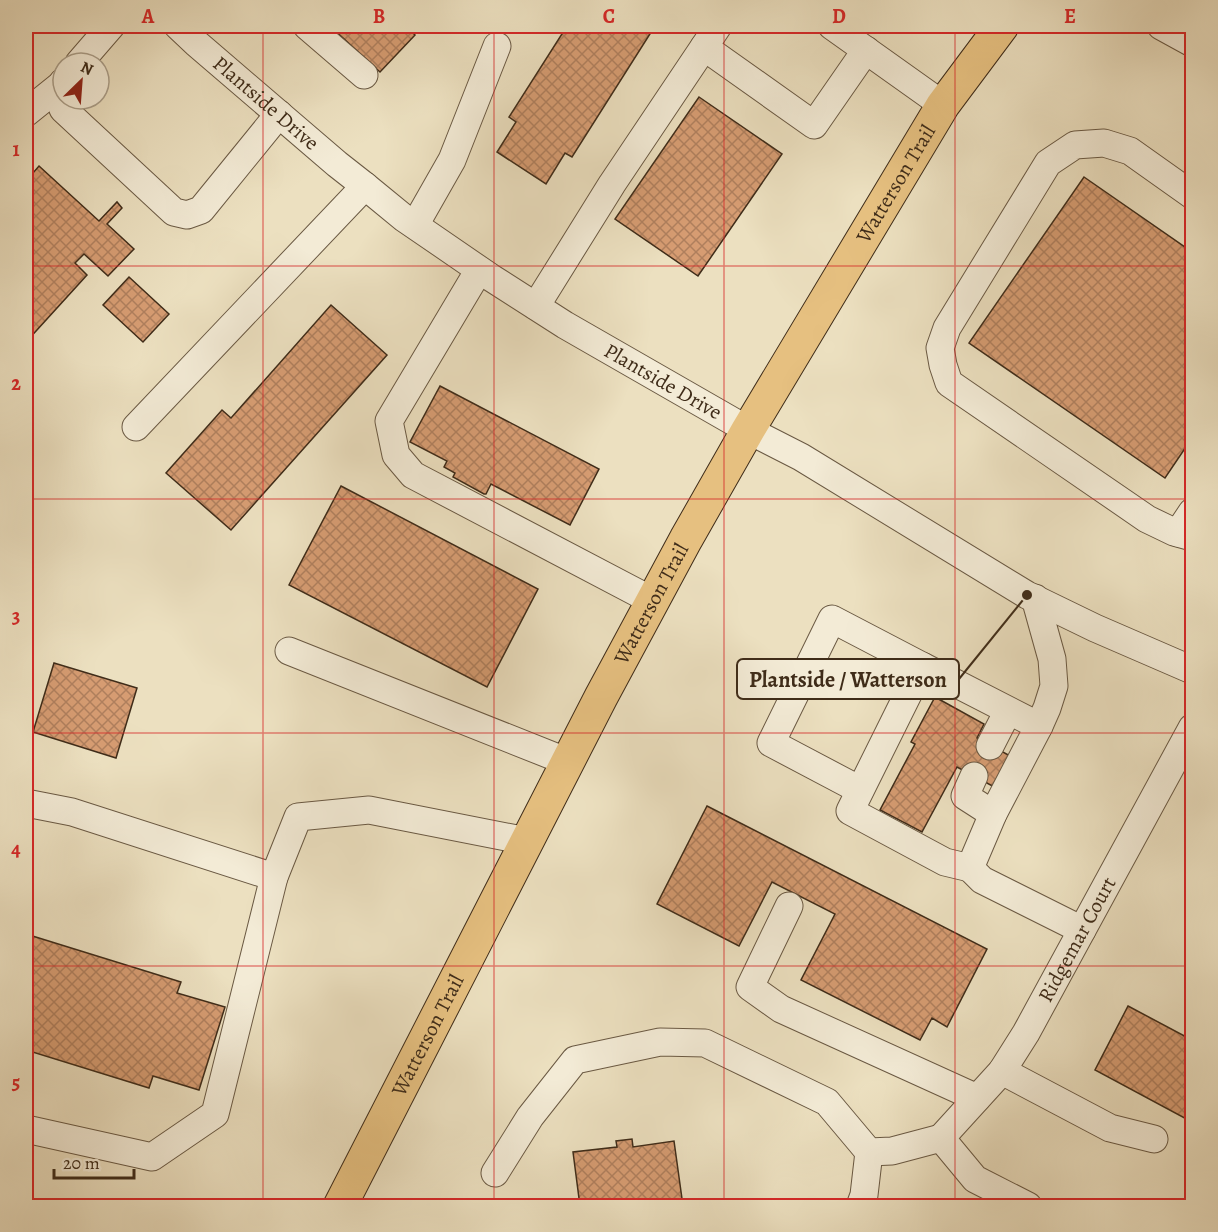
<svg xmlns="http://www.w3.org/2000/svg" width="1218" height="1232" viewBox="0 0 1218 1232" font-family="Alegreya,serif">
  <defs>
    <pattern id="building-cross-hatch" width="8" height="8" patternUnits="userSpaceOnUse" patternTransform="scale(1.5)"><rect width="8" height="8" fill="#d69c72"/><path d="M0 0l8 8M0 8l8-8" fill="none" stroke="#af7f5d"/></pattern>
  </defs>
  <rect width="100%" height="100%" fill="#ece0c0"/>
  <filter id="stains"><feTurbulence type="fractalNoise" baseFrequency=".00333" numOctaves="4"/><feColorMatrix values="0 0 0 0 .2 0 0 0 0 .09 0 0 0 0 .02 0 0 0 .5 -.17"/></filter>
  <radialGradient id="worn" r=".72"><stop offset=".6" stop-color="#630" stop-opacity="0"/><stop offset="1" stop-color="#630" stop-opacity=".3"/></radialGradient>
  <path fill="url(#building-cross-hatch)" stroke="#3f2c19" stroke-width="1.5" d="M330 26H415L411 31 415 35 380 72Z
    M567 26H655L572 157 565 153 546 184 497 152 516 122 509 117Z
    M699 97 782 154 698 276 615 219Z
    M39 166 99 221 117 202 122 208 107 224 134 249 108 276 84 254 75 263 87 275 26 342V181Z
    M1084 177 1192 252V438L1165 478 969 343Z
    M129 277 169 314 143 342 103 305Z
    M331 305 387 355 231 530 166 473 222 410 231 418Z
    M440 386 599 469 570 525 491 484 486 494H484L453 477 455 473 444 467 447 461 410 442Z
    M341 486 538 589 487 687 289 585Z
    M54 663 137 688 116 758 33 732Z
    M935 697 984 724 977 738 1014 758 998 789 957 767 922 832 880 810 915 744 911 742Z
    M707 806 987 949 947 1027 932 1018 920 1040 801 980 835 914 772 882 739 946 657 904Z
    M26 934 181 982 177 993 225 1007 199 1090 153 1076 149 1088 26 1050Z
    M1128 1006 1192 1040V1122L1095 1070Z
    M632 1139 633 1147 674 1141 683 1206H580L573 1152 617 1147 616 1141Z"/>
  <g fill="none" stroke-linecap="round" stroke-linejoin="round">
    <g stroke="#6a5943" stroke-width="29">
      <g id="minor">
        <path id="s1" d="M178 26 196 43 337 164 365 186 404 218 490 277 565 325 748 430 801 457 1027 595 1095 628 1192 670"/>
        <path d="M307 26 364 75"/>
        <path d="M832 26 943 105"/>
        <path d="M1161 26 1192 43"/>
        <path d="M704 47 814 125 866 50"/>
        <path d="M79 63 111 26"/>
        <path d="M63 82 58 96 63 109 174 212 187 215 201 210 279 114"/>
        <path d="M26 113 62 84"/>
        <path d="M1192 195 1130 151 1104 143 1075 145 1048 163 947 328 940 348 943 365 949 383 1147 519 1174 532 1192 537"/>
        <path d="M415 225 452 160 497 46"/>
        <path d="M479 270 389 421 396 455 413 475 653 601"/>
        <path d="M536 306 612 184 718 26"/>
        <path d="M136 427 365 186"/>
        <path d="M1178 533 1192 512"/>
        <path d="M1035 598 1052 659 1054 686 1047 708 1039 726 993 814 970 868 982 880 1082 930"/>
        <path d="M289 651 568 762"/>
        <path d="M990 746 1008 711"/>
        <path d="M974 776 965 796 993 814"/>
        <path d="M860 790 771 743 832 619 922 666"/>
        <path d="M26 803 72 812 274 877"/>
        <path d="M970 868 945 862 850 811 922 666 1039 726"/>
        <path d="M789 906 750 987 781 1009 977 1098"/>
        <path d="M1002 1071 1110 1128 1154 1139"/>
        <path d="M26 1129 152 1157 215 1114 274 877 298 817 369 810 527 841"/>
        <path id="s2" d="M941 1138 1002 1071 1026 1033 1192 728"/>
        <path d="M941 1138 975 1179 1028 1206"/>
        <path d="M495 1173 530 1117 575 1060 660 1042 705 1043 827 1102 869 1152 892 1151 941 1138"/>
        <path d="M860 1206 864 1195 869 1152"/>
      </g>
    </g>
    <g stroke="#3f2c19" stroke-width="35">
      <g id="major">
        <path id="s3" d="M340 1206 601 697 686 539 748 430 943 105 1002 26"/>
      </g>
    </g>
    <use href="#minor" stroke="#f3ebd6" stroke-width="27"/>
    <use href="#major" stroke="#e6c080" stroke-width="33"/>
  </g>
  <path fill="none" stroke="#d62828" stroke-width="1.5" stroke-opacity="0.55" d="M263 26V1206M494 26V1206M724 26V1206M955 26V1206M26 266H1192M26 499H1192M26 733H1192M26 966H1192"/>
  <g text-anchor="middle" stroke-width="6" stroke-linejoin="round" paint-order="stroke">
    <g font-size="21" fill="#3f2c19" stroke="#f3ebd6">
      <text dy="7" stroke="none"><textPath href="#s1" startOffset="117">Plantside Drive</textPath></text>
      <text dy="7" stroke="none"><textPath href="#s3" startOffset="1164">Watterson Trail</textPath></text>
      <text dy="7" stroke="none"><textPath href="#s1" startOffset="603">Plantside Drive</textPath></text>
      <text dy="7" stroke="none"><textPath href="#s3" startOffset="678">Watterson Trail</textPath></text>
      <text dy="7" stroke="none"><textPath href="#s2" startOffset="242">Ridgemar Court</textPath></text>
      <text dy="7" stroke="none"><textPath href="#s3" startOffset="192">Watterson Trail</textPath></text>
    </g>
  </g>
  <path fill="none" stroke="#3f2c19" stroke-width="2" d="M1027 595L959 679"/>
  <circle fill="#3f2c19" stroke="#f3ebd6" stroke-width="2" cx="1027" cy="595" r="6"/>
  <rect fill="#f3ebd6" stroke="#3f2c19" stroke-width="2" x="737" y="659" width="222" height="40" rx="6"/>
  <g font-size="22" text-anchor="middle" font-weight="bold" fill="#3f2c19">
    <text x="848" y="687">Plantside / Watterson</text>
  </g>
  <rect width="1218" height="1232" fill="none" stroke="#ece0c0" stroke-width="66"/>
  <g transform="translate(81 81) rotate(25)"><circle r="28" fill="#f3ebd6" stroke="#ab9f8a" stroke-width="1.5"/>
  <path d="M0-4.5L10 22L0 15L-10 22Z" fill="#8f2418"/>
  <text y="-9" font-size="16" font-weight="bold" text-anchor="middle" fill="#3f2c19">N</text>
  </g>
  <path d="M54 1169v9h80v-9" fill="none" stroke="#3f2c19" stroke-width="3"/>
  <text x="63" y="1169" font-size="18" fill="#3f2c19" stroke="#f3ebd6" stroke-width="4.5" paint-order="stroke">20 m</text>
  <rect x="33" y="33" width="1152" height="1166" fill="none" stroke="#d62828" stroke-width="2"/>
  <g font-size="20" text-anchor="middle" font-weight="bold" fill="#d62828">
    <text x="148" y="23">A</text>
    <text x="379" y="23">B</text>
    <text x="609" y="23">C</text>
    <text x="839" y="23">D</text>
    <text x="1070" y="23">E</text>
    <text x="16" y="156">1</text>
    <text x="16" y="390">2</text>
    <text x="16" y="623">3</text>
    <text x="16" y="856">4</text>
    <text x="16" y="1089">5</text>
  </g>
  <rect width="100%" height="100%" filter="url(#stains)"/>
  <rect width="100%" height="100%" fill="url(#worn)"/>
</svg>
